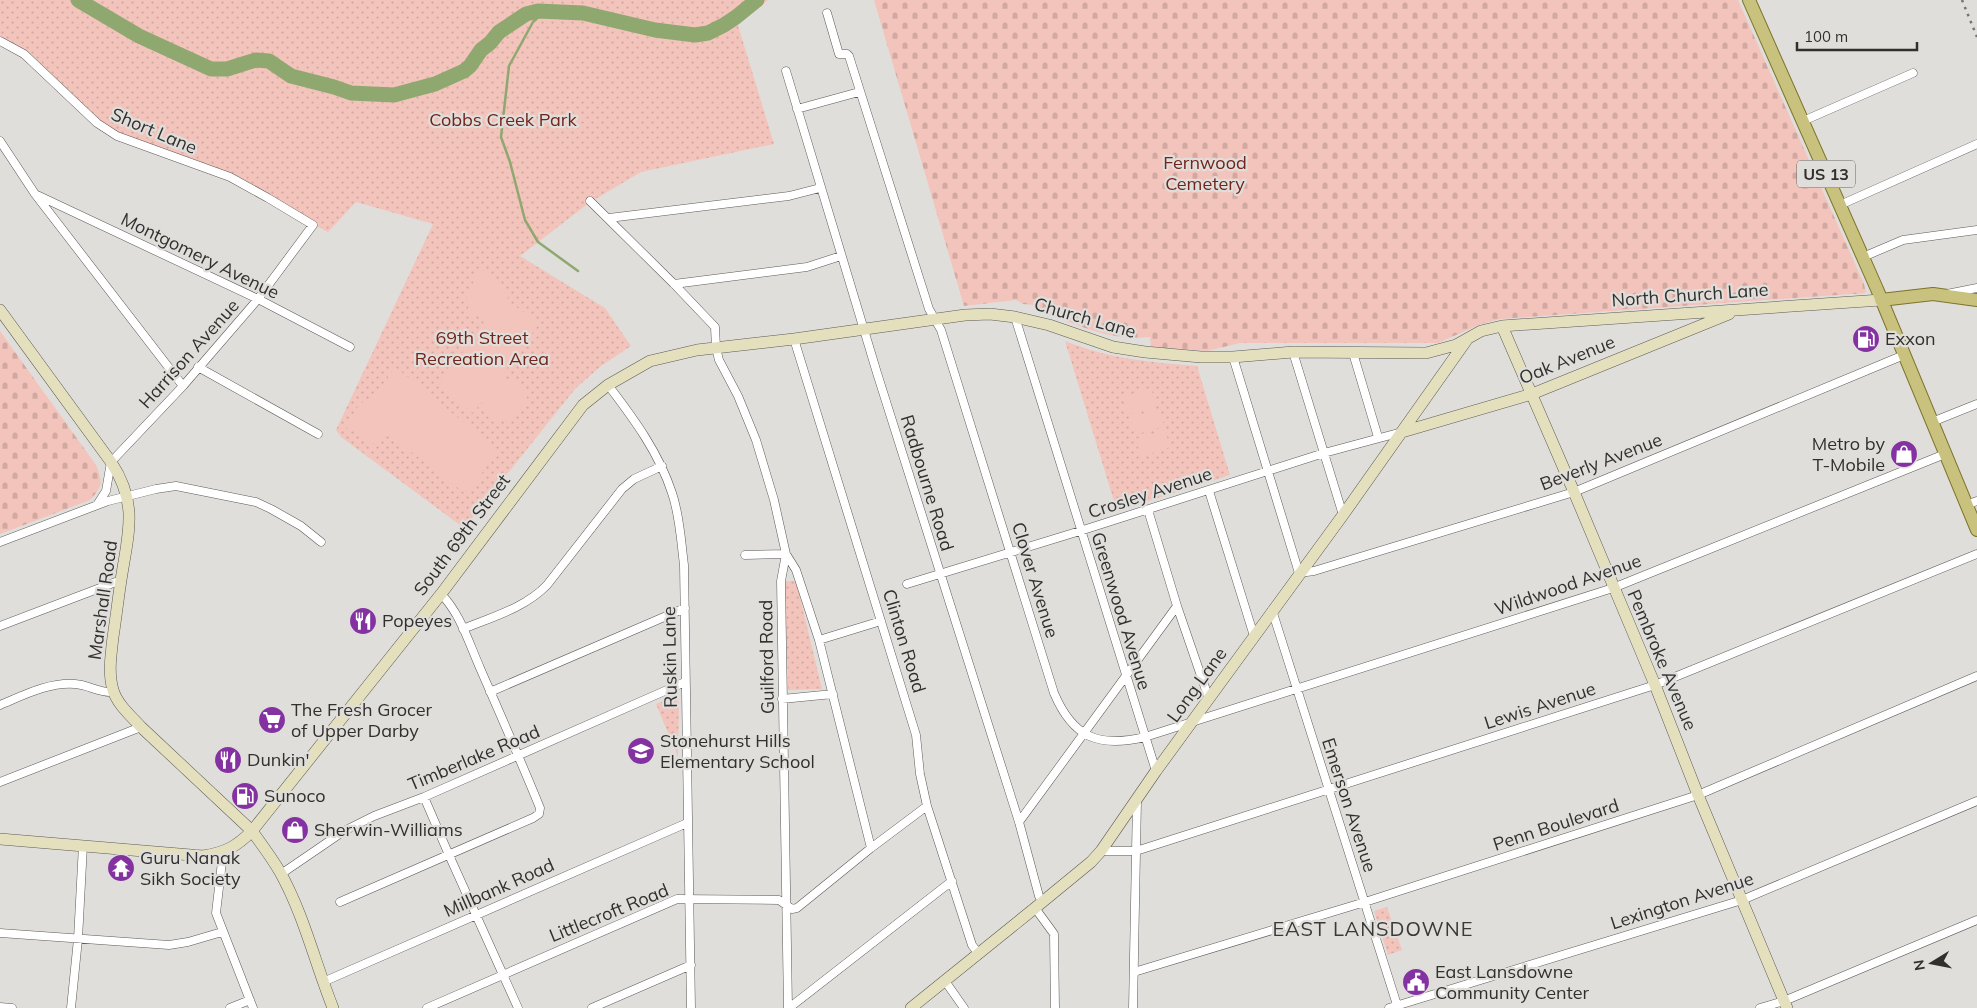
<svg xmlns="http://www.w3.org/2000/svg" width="1977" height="1008" viewBox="0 0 1977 1008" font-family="Mulish,sans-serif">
  <defs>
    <pattern id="green-dots" width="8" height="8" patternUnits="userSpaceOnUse" patternTransform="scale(1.25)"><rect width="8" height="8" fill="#f3c4bb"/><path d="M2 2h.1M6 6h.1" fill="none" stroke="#d1a9a1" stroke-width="1.8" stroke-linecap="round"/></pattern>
    <pattern id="cemetery-stones" width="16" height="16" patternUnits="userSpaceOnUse" patternTransform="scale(1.25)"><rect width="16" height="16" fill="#f3c4bb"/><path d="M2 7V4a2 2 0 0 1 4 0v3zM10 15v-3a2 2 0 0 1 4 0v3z" fill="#d1a9a1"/></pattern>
  </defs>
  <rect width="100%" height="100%" fill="#e0dedb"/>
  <path fill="url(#green-dots)" d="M0 0H768L754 12 737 22 774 144 641 172 589 203 520 256 605 308 631 346 601 366 575 389 464 528 341 437 336 430 433 224 356 202 328 232 208 169 105 127 0 41Z
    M1065 341C1110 359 1149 362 1197 366L1230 475 1117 511Z
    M785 581H796L822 689 788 690Z
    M674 696 679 703 678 757 656 704Z
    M1387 907 1402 950 1388 955 1374 911Z"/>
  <path fill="url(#cemetery-stones)" d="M874 0H1738L1864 284 1866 293 1500 319 1481 324 1438 343H1240L1207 351 1151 347 1150 337C1110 342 1073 323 1037 310L1035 305 1023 304 1016 300 964 306Z
    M0 331 96 465C103 482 103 486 90 500L0 534Z"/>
  <path fill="#f3c4bb" d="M482 270C490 280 503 282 509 293L507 300 539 324 500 378C518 380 525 383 528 402 517 417 512 421 493 422L485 414 482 402 473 413 439 386 486 319 479 317 469 312 466 299 473 283 474 273Z
    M395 367 498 450 467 495 387 433 372 444 352 430 347 428 345 422 350 420 360 403 374 399Z
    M1151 388 1157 406 1128 415 1123 397Z
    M1159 409 1164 426 1135 435 1130 418Z
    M1165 430 1170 447 1141 457 1136 439Z"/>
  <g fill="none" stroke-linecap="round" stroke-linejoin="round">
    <path stroke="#8fa870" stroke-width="2.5" d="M544 12 533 22 509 66 501 137 510 162 525 220 538 242 578 271"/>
    <path stroke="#8fa870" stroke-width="15" d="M78 0 139 36 211 69H227L256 60 269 61 291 76 334 87 351 93 394 95 435 84 464 71 470 66 481 50 490 43 499 32 526 14 538 11 583 13 655 30 695 35 708 33 724 25 736 17 757 0"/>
    <g stroke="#5c5a57" stroke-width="9">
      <path id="street" d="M827 13 839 54H847L849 56 929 309 941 330 1054 693C1073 738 1099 748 1145 737L1613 588 1945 454
        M0 41 24 54 97 123 117 136 230 177 268 198 313 225 258 299 183 386 111 462 106 491 97 505
        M786 71 877 373 1019 822 1039 896 1043 902
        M797 109 859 92
        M1803 121 1913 73
        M0 141 35 194 183 386
        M35 194 258 299 350 347
        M590 201 674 284 715 327 716 348 719 360 738 396 756 440 774 500 786 554 781 581 788 1008
        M1840 205 1977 144
        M609 218 789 196 820 188
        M1863 257 1903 240 1977 230
        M674 284 807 267 841 256
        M1947 294 1977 288
        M1015 317 1156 771
        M794 339 916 735 920 774 927 806 972 945 978 953
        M1293 352 1343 515
        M1353 353 1378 437
        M1233 357 1299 573 1314 571 1574 492 1904 355
        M198 367 318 434
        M608 385C634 419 659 453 672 493 680 516 681 542 684 565L691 1008
        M1932 422 1977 404
        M1209 491 1254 636
        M1966 505 1977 501
        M1148 510 1177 606 1209 699
        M0 542 108 501 156 489 176 486 256 502 271 509 301 526 321 542
        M745 555 786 554 796 570 819 640 871 848
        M907 584 1080 531 1324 453 1402 432
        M1272 610 1398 1008
        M0 626 121 580
        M463 629C492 617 525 608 547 585L622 489 634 479 662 466
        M819 640 881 621
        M490 692 685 608
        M782 699 833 694
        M0 705C24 695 49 682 75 684 90 685 98 693 113 692
        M0 782 141 727
        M424 797 449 855 518 1008
        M1019 822 1177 606
        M1101 851H1136L1655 685 1977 554
        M223 853 216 913 253 1008
        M281 874 344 831 374 816 424 797 685 682
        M340 902 533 818 539 814 540 808C521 761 500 714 480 668 469 643 460 613 441 594
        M1035 908 1054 934 1055 1008
        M0 933 169 945 188 942 222 932
        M1134 972 1365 902 1698 795 1977 676
        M945 981 964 1008
        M323 982 687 823
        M0 1007 12 1008
        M71 1008 78 939 83 845
        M230 1008 250 1000
        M427 1008 677 899 779 900 792 909 797 908 871 848 927 806
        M592 1008 691 965
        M789 1008 952 881
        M1133 1008 1137 800
        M1389 1008 1742 900 1977 801
        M1760 1008 1784 1001 1977 920"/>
    </g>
    <g stroke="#5c5a57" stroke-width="12">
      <path id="secondary" d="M0 310 111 462C139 504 128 534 121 580 118 599 116 618 113 637 111 655 108 673 113 690 117 704 131 716 141 727L252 831C262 845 272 858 280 872 304 915 315 963 333 1008
        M1502 326 1574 492 1655 685 1698 795 1787 1008
        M1402 432 1532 394 1729 314
        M0 839 203 856C226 852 236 847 252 831L441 594 583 405 608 385 650 361 697 350 794 339 965 315 990 314 1015 317 1049 325 1113 347 1145 352 1201 357H1233L1293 352 1426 353 1456 345 1481 331 1502 326 1881 300
        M911 1008 1035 908 1091 862 1101 851 1156 771 1343 515 1466 341"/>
    </g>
    <g stroke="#7c742a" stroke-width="14">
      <path id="primary" d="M1749 0 1877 289 1977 530
        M1881 300 1933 294 1977 300"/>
    </g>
    <use href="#street" stroke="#fff" stroke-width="8"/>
    <use href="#secondary" stroke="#e4e0be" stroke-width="11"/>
    <use href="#primary" stroke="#c9c27e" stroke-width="12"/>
    <path stroke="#767572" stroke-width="2.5" stroke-dasharray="2.5 5" stroke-linecap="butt" d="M1962 0 1977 37"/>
  </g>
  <defs>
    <g id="fuel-disc" transform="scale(1.4375)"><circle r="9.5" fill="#8432a1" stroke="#e0dedb"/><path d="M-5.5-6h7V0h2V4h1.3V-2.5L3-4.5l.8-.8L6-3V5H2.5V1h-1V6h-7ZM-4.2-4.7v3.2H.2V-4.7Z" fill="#fff"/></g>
    <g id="shop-disc" transform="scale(1.4375)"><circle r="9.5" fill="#8432a1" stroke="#e0dedb"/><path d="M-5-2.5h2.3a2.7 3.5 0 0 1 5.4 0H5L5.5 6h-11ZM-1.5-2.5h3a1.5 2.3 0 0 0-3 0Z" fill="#fff"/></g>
    <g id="restaurant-disc" transform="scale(1.4375)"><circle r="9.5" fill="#8432a1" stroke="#e0dedb"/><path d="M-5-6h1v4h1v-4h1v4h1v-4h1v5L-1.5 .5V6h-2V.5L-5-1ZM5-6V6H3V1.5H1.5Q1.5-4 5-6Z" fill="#fff"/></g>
    <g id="supermarket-disc" transform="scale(1.4375)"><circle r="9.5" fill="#8432a1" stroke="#e0dedb"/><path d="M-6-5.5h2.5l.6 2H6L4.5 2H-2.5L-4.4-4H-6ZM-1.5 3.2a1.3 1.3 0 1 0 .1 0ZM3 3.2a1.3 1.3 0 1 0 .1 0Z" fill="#fff"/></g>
    <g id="school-disc" transform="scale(1.4375)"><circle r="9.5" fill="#8432a1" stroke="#e0dedb"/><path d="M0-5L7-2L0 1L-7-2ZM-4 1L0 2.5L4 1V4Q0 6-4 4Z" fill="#fff"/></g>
    <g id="temple-disc" transform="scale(1.4375)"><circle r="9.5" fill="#8432a1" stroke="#e0dedb"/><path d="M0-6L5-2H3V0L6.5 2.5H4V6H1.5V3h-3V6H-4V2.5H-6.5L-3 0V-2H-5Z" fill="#fff"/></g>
    <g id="civic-disc" transform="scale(1.4375)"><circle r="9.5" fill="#8432a1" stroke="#e0dedb"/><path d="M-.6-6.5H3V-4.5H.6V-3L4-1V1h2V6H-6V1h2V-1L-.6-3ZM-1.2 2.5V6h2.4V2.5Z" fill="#fff"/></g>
  </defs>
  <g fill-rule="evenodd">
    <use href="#fuel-disc" x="1866" y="339"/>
    <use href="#shop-disc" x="1904" y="454"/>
    <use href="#restaurant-disc" x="363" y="621"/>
    <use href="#supermarket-disc" x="272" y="720"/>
    <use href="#school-disc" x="641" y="751"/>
    <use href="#restaurant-disc" x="228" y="760"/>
    <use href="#fuel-disc" x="245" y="796"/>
    <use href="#shop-disc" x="295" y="830"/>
    <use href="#temple-disc" x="121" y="868"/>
    <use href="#civic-disc" x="1416" y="982"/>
  </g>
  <g text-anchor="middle" stroke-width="4.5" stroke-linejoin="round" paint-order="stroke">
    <rect fill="#e0dedb" stroke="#666462" stroke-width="1" x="1797" y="160.5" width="58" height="27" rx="4"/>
    <g font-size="16" font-weight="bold" fill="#31302e">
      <text x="1826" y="180">US 13</text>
    </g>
    <g font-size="18" fill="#73241b" stroke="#e0dedb">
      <text x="503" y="126">Cobbs Creek Park</text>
      <text x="1205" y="169">Fernwood<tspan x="1205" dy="21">Cemetery</tspan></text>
      <text x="482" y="344">69th Street<tspan x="482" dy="21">Recreation Area</tspan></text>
    </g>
    <g font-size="18" fill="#31302e" stroke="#e0dedb">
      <text transform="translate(154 131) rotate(23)" y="6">Short Lane</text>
      <text transform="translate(200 256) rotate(26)" y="6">Montgomery Avenue</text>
      <text transform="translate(1690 295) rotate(-4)" y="6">North Church Lane</text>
      <text transform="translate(1085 318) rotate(16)" y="6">Church Lane</text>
      <text transform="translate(189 354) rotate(-48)" y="6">Harrison Avenue</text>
      <text transform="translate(1567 360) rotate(-22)" y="6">Oak Avenue</text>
      <text transform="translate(1601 462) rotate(-21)" y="6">Beverly Avenue</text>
      <text transform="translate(927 483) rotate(73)" y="6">Radbourne Road</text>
      <text transform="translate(1150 493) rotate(-18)" y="6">Crosley Avenue</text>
      <text transform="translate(462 535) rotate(-53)" y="6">South 69th Street</text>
      <text transform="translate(1035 580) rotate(73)" y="6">Clover Avenue</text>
      <text transform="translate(1568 585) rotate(-19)" y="6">Wildwood Avenue</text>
      <text transform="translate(103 600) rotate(-82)" y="6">Marshall Road</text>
      <text transform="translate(1121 611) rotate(73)" y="6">Greenwood Avenue</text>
      <text transform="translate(904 641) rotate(73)" y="6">Clinton Road</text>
      <text transform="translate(670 657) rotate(-91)" y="6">Ruskin Lane</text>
      <text transform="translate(767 657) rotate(-91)" y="6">Guilford Road</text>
      <text transform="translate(1662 660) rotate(67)" y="6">Pembroke Avenue</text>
      <text transform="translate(1197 685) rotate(-54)" y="6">Long Lane</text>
      <text transform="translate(1540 706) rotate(-18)" y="6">Lewis Avenue</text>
      <text transform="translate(474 758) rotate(-23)" y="6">Timberlake Road</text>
      <text transform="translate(1349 805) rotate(72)" y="6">Emerson Avenue</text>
      <text transform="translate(1556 825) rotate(-18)" y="6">Penn Boulevard</text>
      <text transform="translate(499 888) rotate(-24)" y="6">Millbank Road</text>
      <text transform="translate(1682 901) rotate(-18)" y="6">Lexington Avenue</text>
      <text transform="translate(609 913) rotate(-22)" y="6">Littlecroft Road</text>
    </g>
    <g font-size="18" fill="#31302e" stroke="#e0dedb" text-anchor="start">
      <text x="1885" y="345">Exxon</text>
      <text x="1885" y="450" text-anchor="end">Metro by<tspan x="1885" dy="21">T-Mobile</tspan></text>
      <text x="382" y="627">Popeyes</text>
      <text x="291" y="716">The Fresh Grocer<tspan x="291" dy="21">of Upper Darby</tspan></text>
      <text x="660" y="747">Stonehurst Hills<tspan x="660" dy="21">Elementary School</tspan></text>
      <text x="247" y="766">Dunkin'</text>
      <text x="264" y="802">Sunoco</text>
      <text x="314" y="836">Sherwin-Williams</text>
      <text x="140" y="864">Guru Nanak<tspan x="140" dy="21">Sikh Society</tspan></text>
      <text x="1435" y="978">East Lansdowne<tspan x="1435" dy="21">Community Center</tspan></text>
    </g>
    <g font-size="20" letter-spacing="1" fill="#3b3937" stroke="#e0dedb">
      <text x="1373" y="936">EAST LANSDOWNE</text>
    </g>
  </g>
  <g transform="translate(1932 963) rotate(260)" stroke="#e0dedb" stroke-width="4" paint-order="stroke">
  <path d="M0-4L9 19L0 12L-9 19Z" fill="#31302e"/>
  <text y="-8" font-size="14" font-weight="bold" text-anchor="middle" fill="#31302e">N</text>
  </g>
  <path d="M1797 42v8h120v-8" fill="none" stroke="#31302e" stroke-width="2.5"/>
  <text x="1804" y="42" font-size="15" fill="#31302e" stroke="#e0dedb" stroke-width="4" paint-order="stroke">100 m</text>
</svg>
